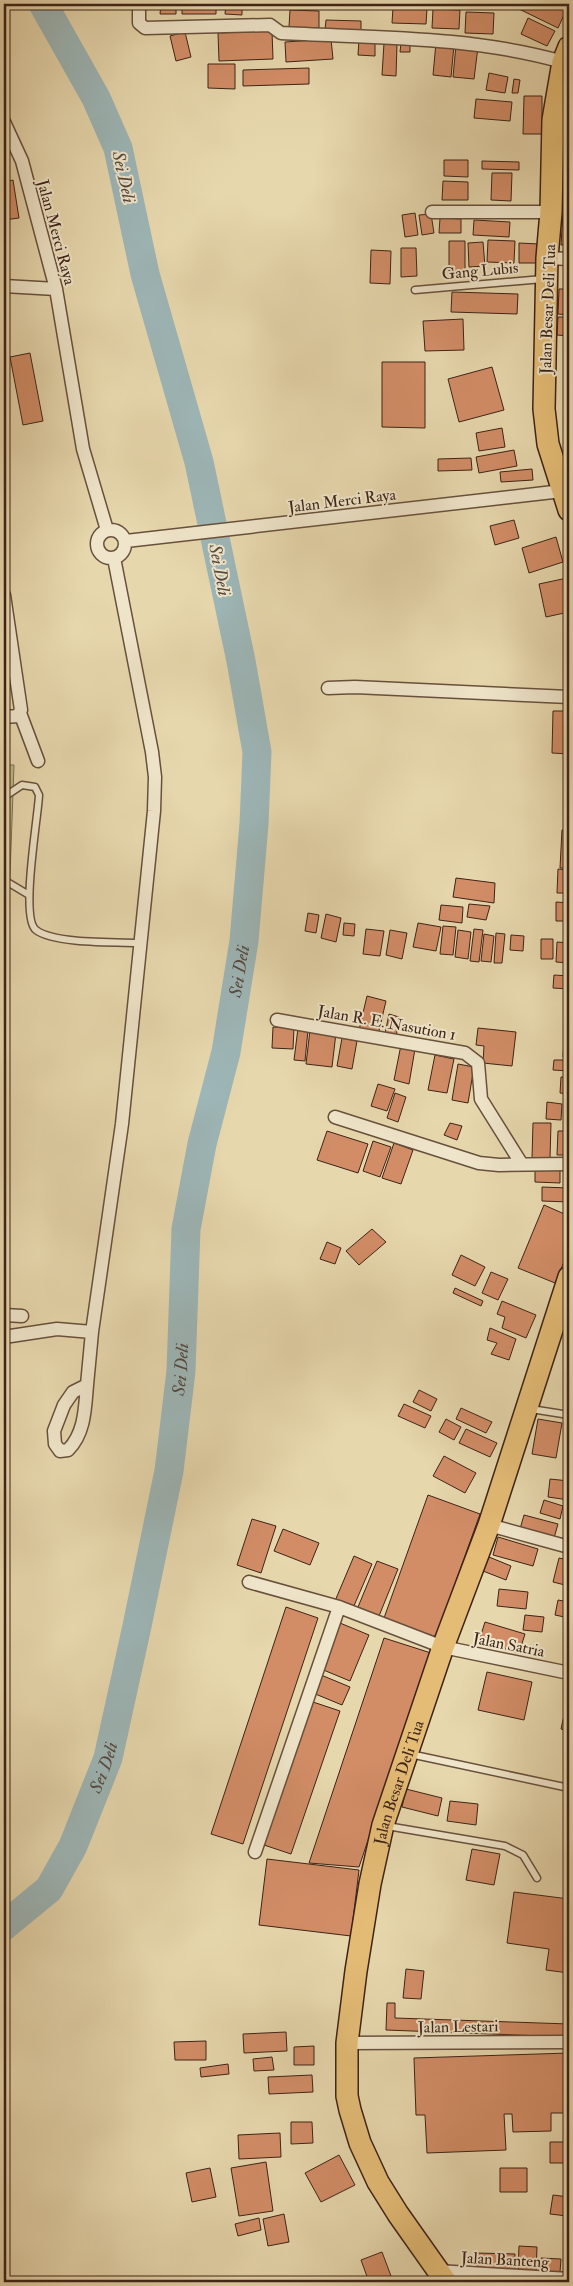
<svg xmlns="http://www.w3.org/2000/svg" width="573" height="2286" viewBox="0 0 573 2286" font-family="'IM FELL Double Pica',serif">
  <rect width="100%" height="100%" fill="#e7d7ad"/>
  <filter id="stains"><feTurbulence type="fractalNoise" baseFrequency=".004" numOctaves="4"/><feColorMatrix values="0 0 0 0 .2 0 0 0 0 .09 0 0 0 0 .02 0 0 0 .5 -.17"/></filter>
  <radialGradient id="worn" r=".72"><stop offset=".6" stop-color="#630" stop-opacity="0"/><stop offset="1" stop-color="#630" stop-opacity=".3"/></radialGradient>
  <path fill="#bcbc85" stroke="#7c704e" d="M4 765H14L4 1041Z"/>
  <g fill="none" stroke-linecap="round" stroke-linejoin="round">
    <path stroke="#9db6b7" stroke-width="29" id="s1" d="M4 1926 49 1889 73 1846 108 1758 137 1626 169 1471 181 1371 186 1229 202 1144 226 1052 244 941 254 824 257 752 241 661 199 462 145 274 118 148 96 98 43 4"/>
  </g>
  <path fill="#d28d67" stroke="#3d2317" d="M161 4H176V14H160Z
    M182 4H216V14H182Z
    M226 4H242V15L225 14Z
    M522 4H569L558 28 519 9Z
    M393 8 427 9 426 24 392 23Z
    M433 9 460 10 459 29 432 28Z
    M290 10 319 11V28L289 27Z
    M466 12 494 13 493 34 465 33Z
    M528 18 555 31 547 46 521 34Z
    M326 20 361 21V32L325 30Z
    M272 31 273 59 219 61 218 33Z
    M185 32 191 57 176 61 170 36Z
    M331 39 333 59 286 62 285 42Z
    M359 39 375 40V56L358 55Z
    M384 43 397 44 396 76 382 75Z
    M401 43H410V52H400Z
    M436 43 454 45 451 77 433 75Z
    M456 45 478 47 474 79 453 77Z
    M208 64H235V89L208 88Z
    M309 68V84L243 86V70Z
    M489 73 508 77 505 93 486 90Z
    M514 79 520 80 518 93H512Z
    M524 96H542V134H523Z
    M476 99 512 102 510 121 474 118Z
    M444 160H468V177L444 176Z
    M482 161 519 162V170L482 169Z
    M492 173H512L511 201 491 200Z
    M13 180 19 218 4 220V182Z
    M443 181 468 182V200H442Z
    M564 190H569V210L563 209Z
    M415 213 418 235 405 237 402 215Z
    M563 213 569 214V245H561Z
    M431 214 434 233 422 235 419 215Z
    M440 218 461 219V233H439Z
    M474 220 510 222 509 237 473 235Z
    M488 240 515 241 514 263 487 262Z
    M449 241H465V271H449Z
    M483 242 485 266 469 267 468 243Z
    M519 243 539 244 538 263H519Z
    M401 248H416L417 276 401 277Z
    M371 250 391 251 390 284 370 283Z
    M559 289H569V315L558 314Z
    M452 292 518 294 517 314 451 312Z
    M558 317H569V336L557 335Z
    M463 319 464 350 425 351 423 321Z
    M30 353 43 421 23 425 10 357Z
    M382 362H425V428L382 427Z
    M492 367 504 410 459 422 448 379Z
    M502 428 505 447 479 451 476 433Z
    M514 450 517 466 479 473 476 457Z
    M471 458 472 470 438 471V459Z
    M532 469 533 480 501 482 500 472Z
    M514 520 519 538 495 545 490 526Z
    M556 537 563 562 529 573 522 548Z
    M567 578 569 612 546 617 539 584Z
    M553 711H569V754L552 753Z
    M562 830H569V868H560Z
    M558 869 569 870V893H557Z
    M456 878 495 883 494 903 453 897Z
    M556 902 569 903V921H556Z
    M469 904 490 906 486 920 467 917Z
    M441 905 463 907 462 923 439 920Z
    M308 913 319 915 316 933 305 931Z
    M326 914 341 918 336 942 321 938Z
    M344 923 355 924 354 936 343 935Z
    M418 923 441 927 436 951 413 947Z
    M443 926 456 927 453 955 440 954Z
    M366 929 384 931 380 956 363 954Z
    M474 929 483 930 479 962 470 961Z
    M390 930 407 933 402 959 386 955Z
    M458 930 471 932 468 959 455 957Z
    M496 933 505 934 502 963H494Z
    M484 934 494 936 491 962 481 961Z
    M511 935 524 936 523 951 510 950Z
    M541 939H553V959H541Z
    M557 942 569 943V963L556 962Z
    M554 975 569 976V989L553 988Z
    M367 996 386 1001 378 1035 359 1030Z
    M389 1014 399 1017 396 1038 385 1034Z
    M273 1027 294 1028 293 1049 272 1048Z
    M298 1028 308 1030 305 1061 294 1060Z
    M478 1028 516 1032 512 1066 483 1063 484 1046 476 1045Z
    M310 1030 336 1033 332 1067 306 1064Z
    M342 1038 357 1041 352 1069 337 1066Z
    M564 1040H569V1057H563Z
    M401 1045 415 1049 409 1084 394 1080Z
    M435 1055 454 1059 447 1093 428 1090Z
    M554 1060H569V1071L553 1070Z
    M458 1064 474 1067 468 1103 452 1100Z
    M561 1077H569V1094L560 1093Z
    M378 1084 395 1089 387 1111 371 1106Z
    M395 1093 406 1097 398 1122 387 1118Z
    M547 1102 562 1104 561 1120 546 1119Z
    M450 1123 462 1126 457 1140 444 1135Z
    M533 1123H551L550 1159 532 1158Z
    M327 1131 368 1144 358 1173 317 1160Z
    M558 1131H569V1155H557Z
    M373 1141 391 1147 380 1177 363 1171Z
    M394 1143 413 1150 401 1184 382 1178Z
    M535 1169 560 1170V1183L535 1182Z
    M542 1187 569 1188V1202L542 1201Z
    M544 1205 569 1216V1250L555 1283 518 1268Z
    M372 1229 386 1242 359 1265 346 1251Z
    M327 1242 341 1248 335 1264 320 1259Z
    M461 1255 485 1267 475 1286 452 1275Z
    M491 1272 508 1279 498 1300 482 1293Z
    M455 1288 483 1301 481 1306 453 1293Z
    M502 1301 536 1315 526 1338 502 1328 505 1317 497 1314Z
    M490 1328 516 1339 509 1360 491 1354 497 1343 487 1340Z
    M419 1390 437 1399 431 1411 413 1402Z
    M404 1404 431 1416 425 1428 398 1416Z
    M461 1408 492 1422 486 1433 456 1419Z
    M446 1419 461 1427 454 1440 439 1432Z
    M538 1419 562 1423 556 1458 532 1454Z
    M466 1429 497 1443 490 1457 459 1443Z
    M444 1456 476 1473 465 1493 433 1476Z
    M550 1479 569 1481V1500L548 1497Z
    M428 1495 480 1514 436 1637 384 1618Z
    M544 1500 563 1506 560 1519 540 1513Z
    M524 1515 558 1524 554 1538 520 1529Z
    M252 1519 276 1526 261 1573 237 1565Z
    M283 1529 319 1543 310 1565 274 1551Z
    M498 1537 538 1549 533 1566 493 1555Z
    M354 1556 372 1564 353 1608 335 1601Z
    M489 1557 511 1566 506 1580 483 1571Z
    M559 1558 569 1560V1586L553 1582Z
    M377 1561 398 1569 379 1616 358 1607Z
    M499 1589 528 1592 526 1609 497 1606Z
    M558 1600 569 1602V1618L555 1615Z
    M286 1607 318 1618 243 1844 211 1834Z
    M525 1615 544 1617 542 1632 523 1630Z
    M485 1622 525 1634 519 1653 479 1641Z
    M340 1623 369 1635 350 1681 321 1669Z
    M384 1638 431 1653 359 1867 309 1863Z
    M568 1644H569V1667L564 1666Z
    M487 1672 532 1682 524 1720 478 1710Z
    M321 1675 350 1687 342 1705 313 1693Z
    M569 1692V1731L561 1729Z
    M310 1701 340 1711 291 1854 261 1844Z
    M406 1789 442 1798 438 1816 402 1807Z
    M450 1801 478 1804 476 1825 447 1821Z
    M472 1849 500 1854 494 1885 466 1880Z
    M267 1859 359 1870 351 1936 259 1925Z
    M514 1892 569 1899V1973L546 1970 549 1949 507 1943Z
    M406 1969 424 1971 421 1999 403 1998Z
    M387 2003H395V2018L569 2024V2037L386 2030Z
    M286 2032 287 2051 244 2053 243 2034Z
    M206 2041V2060H175L174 2042Z
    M314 2046V2065H294V2047Z
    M569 2053V2113H551V2131L513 2132 512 2114H504L506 2150 427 2153 425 2115H416L414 2058Z
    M272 2057 274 2070 254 2071 253 2059Z
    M228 2064 229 2074 201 2077 200 2068Z
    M312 2075 313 2092 269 2094 268 2077Z
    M291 2122H312L313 2143 291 2144Z
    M280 2133 281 2157 239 2159 238 2135Z
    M550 2142H569V2163H550Z
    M339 2155 355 2185 321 2202 305 2173Z
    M266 2162 273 2211 239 2216 231 2168Z
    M210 2168 216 2197 192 2202 186 2173Z
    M500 2168H527V2192H500Z
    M553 2195 569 2197 567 2216 550 2214Z
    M284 2214 289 2242 268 2246 263 2219Z
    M259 2218 261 2230 238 2236 235 2224Z
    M519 2246 537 2247 536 2273H518Z
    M382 2252 391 2276 369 2282 361 2260Z
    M477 2253 515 2254V2271L477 2270Z
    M541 2258 561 2259 560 2272 540 2271Z"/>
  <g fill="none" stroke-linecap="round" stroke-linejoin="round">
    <g stroke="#68503c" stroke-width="9">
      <path id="service" d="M556 121 569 122
        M415 290 543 279
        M4 797 22 785 35 787 39 795C38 818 20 918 36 930 54 944 116 942 141 943
        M4 880 29 895
        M531 1409 569 1415
        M410 1754 569 1788
        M387 1826 505 1846 523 1855 537 1878"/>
    </g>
    <g stroke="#68503c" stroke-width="15">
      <path id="minor" d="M139 4V23L145 28 270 25 281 33C375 38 472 36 563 62
        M4 122 22 161 56 289 83 449 107 530
        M432 212H551
        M547 258 569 259
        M4 286 56 289
        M97 544a14 14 0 1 1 28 0a14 14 0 1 1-28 0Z
        M126 541 562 491
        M4 595 21 710 18 716 4 717
        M328 688 355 687 569 697
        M20 713 38 761
        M277 1020 465 1053 478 1063 481 1099 521 1163
        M335 1117 479 1163 499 1165 569 1164
        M4 1315 22 1316
        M4 1337 57 1329 92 1332
        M87 1385 73 1392 64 1405 54 1431 55 1444 60 1451 68 1450C85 1433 85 1408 87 1385L92 1332 122 1124 154 811 155 777 152 752 114 558
        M489 1525 569 1547
        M249 1582 339 1607 443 1647 569 1673
        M255 1852 339 1607
        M347 2043 569 2042
        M438 2271 569 2279"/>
    </g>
    <g stroke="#3d2317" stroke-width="24">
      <g id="primary">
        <path d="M569 47 563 62 553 120 551 212 547 258 544 409 548 444 569 510"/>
        <path id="s2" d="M446 2282 398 2214 378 2182 360 2143 350 2110 347 2096V2043L356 1971 370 1884 383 1825 443 1647 489 1525 569 1277"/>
      </g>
    </g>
    <use href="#service" stroke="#efe5ca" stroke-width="6"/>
    <use href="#minor" stroke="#efe5ca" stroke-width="12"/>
    <use href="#primary" stroke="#e4bc76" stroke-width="21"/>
  </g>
  <g text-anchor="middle" stroke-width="4" stroke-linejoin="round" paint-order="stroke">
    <g font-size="16" fill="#3d2317" stroke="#efe5ca">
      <text transform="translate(57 232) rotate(75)" y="6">Jalan Merci Raya</text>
      <text transform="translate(480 270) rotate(-5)" y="6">Gang Lubis</text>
      <text transform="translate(547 309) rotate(-88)" y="6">Jalan Besar Deli Tua</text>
      <text transform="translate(342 500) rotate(-7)" y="6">Jalan Merci Raya</text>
      <text transform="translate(387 1022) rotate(10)" y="6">Jalan R. E. Nasution 1</text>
      <text transform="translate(509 1644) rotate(11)" y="6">Jalan Satria</text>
      <text dy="6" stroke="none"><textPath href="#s2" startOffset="532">Jalan Besar Deli Tua</textPath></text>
      <text transform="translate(458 2026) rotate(-1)" y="6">Jalan Lestari</text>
      <text transform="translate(505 2259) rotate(3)" y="6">Jalan Banteng</text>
    </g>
    <g font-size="18" font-style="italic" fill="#55483f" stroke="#efe5ca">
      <text transform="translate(124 177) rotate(77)" y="6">Sei Deli</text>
      <text transform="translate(220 570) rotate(79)" y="6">Sei Deli</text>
      <text dy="6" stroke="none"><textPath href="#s1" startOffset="1002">Sei Deli</textPath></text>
      <text dy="6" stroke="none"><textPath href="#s1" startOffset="598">Sei Deli</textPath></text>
      <text dy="6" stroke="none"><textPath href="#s1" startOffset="192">Sei Deli</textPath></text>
    </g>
  </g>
  <rect width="573" height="2286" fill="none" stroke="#e7d7ad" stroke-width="20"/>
  <rect x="5" y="5" width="563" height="2276" fill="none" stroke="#3d2317" stroke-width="2.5"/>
  <rect x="10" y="10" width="553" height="2266" fill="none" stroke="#3d2317"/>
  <rect width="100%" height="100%" filter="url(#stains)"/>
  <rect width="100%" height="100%" fill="url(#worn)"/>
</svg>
